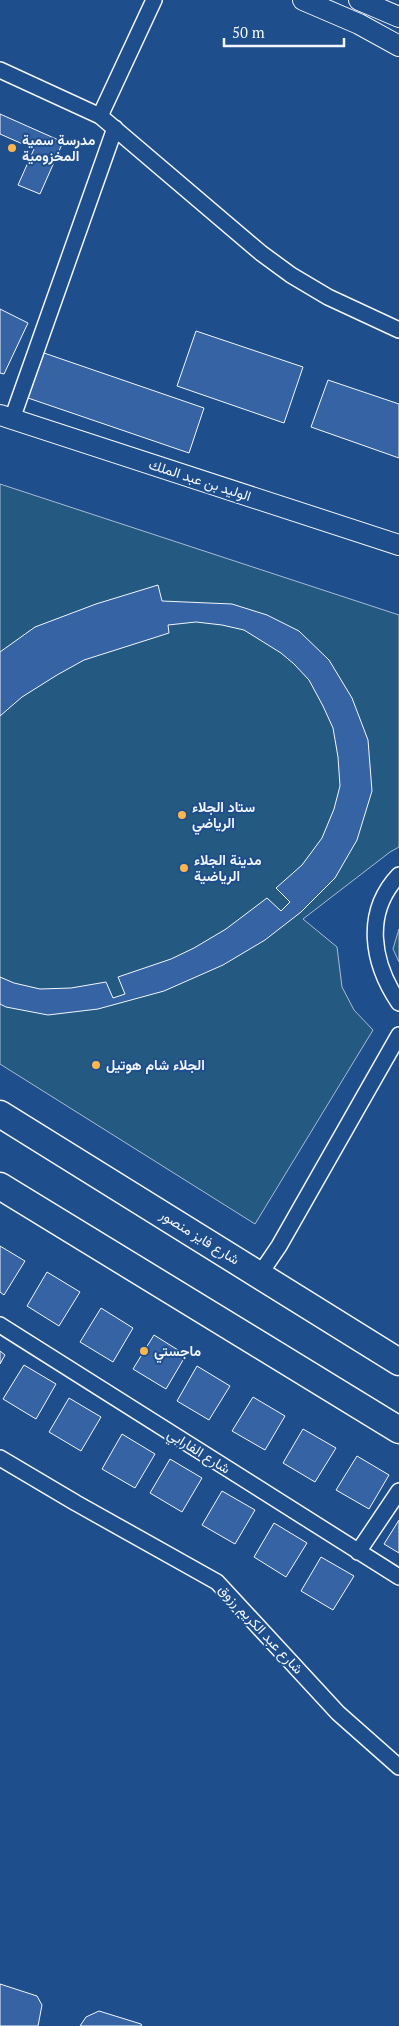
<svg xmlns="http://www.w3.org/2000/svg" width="399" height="2026" viewBox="0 0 399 2026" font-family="'PT Serif',Vazirmatn,serif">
  <rect width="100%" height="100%" fill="#1f4e8c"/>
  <path fill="#245a82" stroke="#a8bbd7" d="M0 484 399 615V847L390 852 303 919 337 947 342 987 354 1010 373 1030 255 1224 0 1064Z
    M399 929V962L393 949Z"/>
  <path fill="#3563a3" stroke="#f2f6ff" d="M0 114 63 142 40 194 18 185 34 149 0 134Z
    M0 309 28 323 4 374 0 373Z
    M196 331 303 367 284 423 177 386Z
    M44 353 204 408 189 453 28 398Z
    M328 380 399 404V458L311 427Z
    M158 585 162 601 232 604 267 615 299 631 329 660 352 698 368 740 372 791 357 840 335 878 301 912 265 940 223 965 164 991 98 1009 48 1015 6 1007 0 1004V977L14 983 40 989 71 988 106 982 113 998 125 994 118 977 171 959 194 948 226 929 267 898 281 911 290 902 276 888 302 865 322 838 334 809 340 786 338 757 333 728 323 706 309 680 294 664 281 653 244 630 222 625 196 622 168 625 169 633 84 660 57 675 22 697 0 716V652L35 627 96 604Z
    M0 1246 25 1261 4 1295 0 1292Z
    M47 1272 80 1292 59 1326 27 1306Z
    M101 1308 133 1328 113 1362 80 1342Z
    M154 1335 186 1355 166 1389 133 1369Z
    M0 1351 5 1355 0 1364Z
    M24 1365 56 1384 36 1419 3 1399Z
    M197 1366 230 1386 209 1420 177 1401Z
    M253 1397 285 1416 265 1450 232 1431Z
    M69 1398 101 1417 81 1451 49 1432Z
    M303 1429 336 1448 315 1482 283 1463Z
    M122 1434 155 1454 135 1488 102 1469Z
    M357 1456 389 1475 369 1509 336 1490Z
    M170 1459 202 1478 182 1512 150 1493Z
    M222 1491 255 1510 235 1544 202 1525Z
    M399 1520V1553L384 1544Z
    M274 1523 307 1543 286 1577 254 1557Z
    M321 1557 354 1576 333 1610 301 1591Z
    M0 1984 37 1996 42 2005 38 2026H0Z
    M99 2011 141 2024 142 2026H80L86 2017Z"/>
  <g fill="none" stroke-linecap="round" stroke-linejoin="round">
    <g stroke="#f2f6ff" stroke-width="18">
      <path id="street" d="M0 70 100 116 261 253 291 275 328 297 399 330
        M100 116 154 0
        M12 419 115 128
        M399 875C363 913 372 963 399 1003
        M260 1274 279 1246 399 1035
        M0 1325 399 1577
        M0 1458 76 1503 217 1582 338 1713 399 1767
        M358 1552 399 1491"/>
    </g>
    <g stroke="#f2f6ff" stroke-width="22">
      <path id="secondary" d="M303 0 359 24 399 46
        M359 0 399 17
        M0 415 399 545"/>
    </g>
    <g stroke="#f2f6ff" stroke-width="29">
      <path id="highway" d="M0 1114 399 1362
        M0 1186 399 1430"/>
    </g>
    <use href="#street" stroke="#1f4e8c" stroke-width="15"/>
    <use href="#secondary" stroke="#1f4e8c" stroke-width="20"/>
    <use href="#highway" stroke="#1f4e8c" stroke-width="26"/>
  </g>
  <g fill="#ffb74d" stroke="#1f4e8c" stroke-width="2">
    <circle cx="12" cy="148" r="5"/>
    <circle cx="182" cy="815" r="5"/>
    <circle cx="184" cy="868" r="5"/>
    <circle cx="96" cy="1065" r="5"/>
    <circle cx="144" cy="1351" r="5"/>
  </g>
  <g text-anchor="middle" stroke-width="4" stroke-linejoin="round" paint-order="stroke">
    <g font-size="14" font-weight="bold" fill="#f2f6ff" stroke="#1f4e8c" text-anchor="start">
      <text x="22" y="145">مدرسة سمية<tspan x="22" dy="16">المخزومية</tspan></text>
      <text x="192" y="812">ستاد الجلاء<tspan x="192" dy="16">الرياضي</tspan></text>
      <text x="194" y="865">مدينة الجلاء<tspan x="194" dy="16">الرياضية</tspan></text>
      <text x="106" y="1070">الجلاء شام هوتيل</text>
      <text x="154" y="1356">ماجستي</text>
    </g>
    <g font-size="14" fill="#f2f6ff" stroke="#1f4e8c">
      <text transform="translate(200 480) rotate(18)" y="5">الوليد بن عبد الملك</text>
      <text transform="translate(200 1237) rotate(32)" y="5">شارع فايز منصور</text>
      <text transform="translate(199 1451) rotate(32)" y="5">شارع الفارابي</text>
      <text transform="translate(261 1629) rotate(47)" y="5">شارع عبد الكريم رزوق</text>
    </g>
  </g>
  <path d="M224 38v8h120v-8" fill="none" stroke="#f2f6ff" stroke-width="2.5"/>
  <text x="232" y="38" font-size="15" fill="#f2f6ff" stroke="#1f4e8c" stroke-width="4" paint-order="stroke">50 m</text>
</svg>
